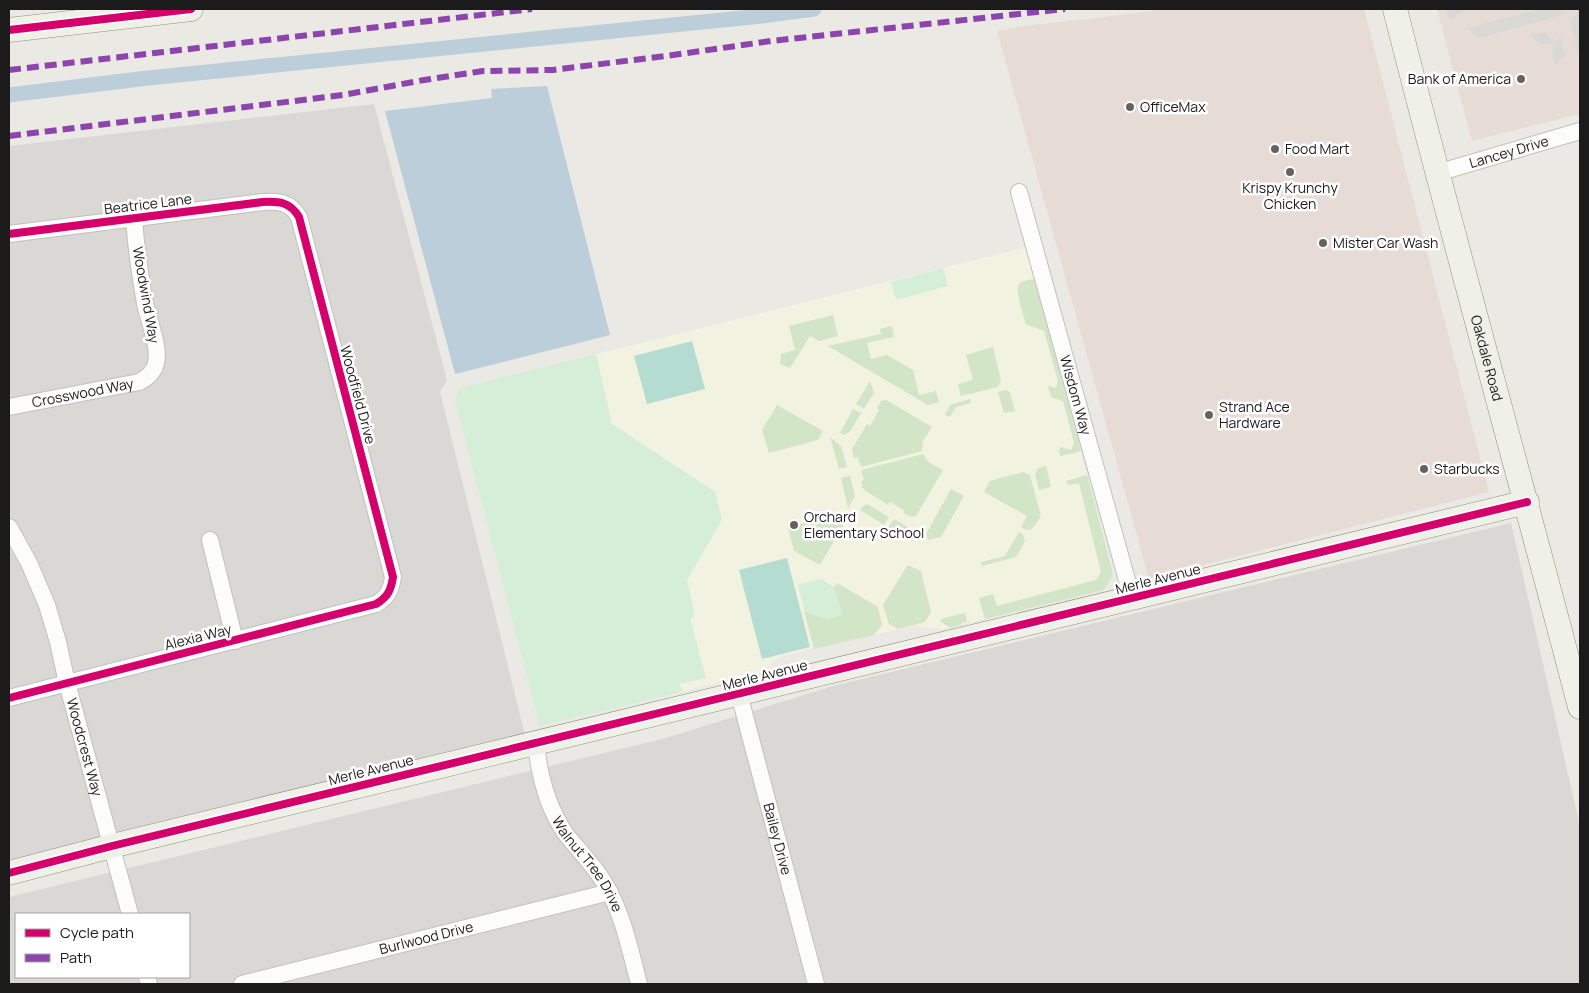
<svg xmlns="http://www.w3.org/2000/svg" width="1589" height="993" viewBox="0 0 1589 993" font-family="Manrope,sans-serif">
  <rect width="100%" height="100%" fill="#eae9e4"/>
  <path fill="#d9d8d5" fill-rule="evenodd" d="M374 104 447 380 440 392 525 735 9 864V146Z
    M1511 523 1580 827V984H9V897L666 738 833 686ZM16 914H189V977H16Z"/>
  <path fill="#e7dbd6" d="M1165 9H1364L1489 492 1149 579 997 31 1021 26 1089 19Z
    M1437 9H1580V114L1472 141Z"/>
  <path fill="#f1f2e0" d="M1027 247 1113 574 1104 590 943 629 913 626 781 656 762 672 540 726 455 401 459 388Z"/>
  <path fill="#d2e5c6" d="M1035 279 1081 451 1060 456 1059 451 1060 447 1071 450 1074 443 1063 401 1051 397 1048 386 1056 388 1058 381 1044 331 1026 324C1024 316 1014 289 1019 284 1022 280 1030 280 1035 279Z
    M833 315 838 336 819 341 810 336 790 368 780 364 781 354 795 350 789 326Z
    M892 326 894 337 867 343 871 359 887 355 913 370 919 395 936 391 939 402 928 405 828 346 881 334 880 329Z
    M993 347 1001 380 998 387 961 396 958 384 973 380 966 355Z
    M870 381 874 393 864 409 856 404Z
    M1006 390 1010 392 1015 411 1004 413 998 392Z
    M970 399 971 403 956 407 950 417 945 415 950 405Z
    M886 400 932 427 923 441 922 451 861 467 858 457 854 458 852 449 867 424 870 426 879 410 877 408 881 401Z
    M777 405 823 431 818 440 769 453 762 430Z
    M853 409 861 413 850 432 844 435 840 433Z
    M830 437 841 446 847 467 839 469Z
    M923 454 928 462 943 470 916 516 912 517 903 513 904 510 890 502 888 505 863 489 861 481 864 480 861 470Z
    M1046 466 1051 487 1039 490 1035 474 1038 468Z
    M1023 472 1030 475 1041 516 1032 529 1026 530 1021 527 1027 516 984 492 990 481Z
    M1087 475 1113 574 1104 590 985 619 979 598 993 594 997 606 1096 580 1101 572 1079 483 1068 485 1066 481Z
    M850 476 855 496 848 508 841 478Z
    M951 489 964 496 941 537 928 540 926 534Z
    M867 504 889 517 884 525 860 510 862 507Z
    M838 514 845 517V522L820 565 794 551 788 527Z
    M894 519 909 528 913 541 888 527Z
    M1019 532 1023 534 1025 541 1016 557 982 566 981 562 1005 556Z
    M907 566H910L921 571 931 612 925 622 898 629 889 624 883 605Z
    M837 583 878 607 882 625 874 635 814 649 804 611 828 619 842 615 834 587Z
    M965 613 967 622 962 623 961 625 951 628 941 622 940 619Z"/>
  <path fill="#d5eed8" d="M943 268 948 286 896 300 891 282Z
    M596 354 612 424 715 492 722 520 687 580 695 617 690 618 706 678 680 684 682 692 540 726 455 401 459 388Z
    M820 579 834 587 842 615 828 619 804 610 798 584Z"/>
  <path fill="#b4dcd1" d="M692 341 705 389 647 404 634 356Z
    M787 558 810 647 762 659 739 570Z"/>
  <path fill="#d8d8d5" d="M1448 9H1465L1452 20 1445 12Z
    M1539 9H1562L1566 14 1478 38 1468 28Z
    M1579 11 1580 15V59L1570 21Z
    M1546 32 1555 42 1540 45 1531 35Z
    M1561 37 1565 55 1555 65 1551 47Z"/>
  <path fill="#bbceda" d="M547 86 610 335 455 374 385 111 492 98 491 89Z"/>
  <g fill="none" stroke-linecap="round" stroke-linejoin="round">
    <path stroke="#bbceda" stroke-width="15" d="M9 95 148 78 762 16 814 9"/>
    <g stroke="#c1c0be" stroke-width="18">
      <g id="street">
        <path id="s1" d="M1437 173 1580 131"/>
        <path id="s2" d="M1019 192 1132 598"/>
        <path d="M9 234 263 202C279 201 290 202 299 217L393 577C391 590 388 597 376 604L9 698"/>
        <path id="s3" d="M9 407 139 382C147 378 154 372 156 363 160 346 148 320 145 303 140 275 136 247 134 219"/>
        <path id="s4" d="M9 527 29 563 47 605 58 642 67 683 130 914"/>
        <path d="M210 540 235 641"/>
        <path id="s5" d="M739 694 816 984"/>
        <path id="s6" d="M536 743C539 775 547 806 565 833 578 850 594 865 605 884 623 914 630 950 639 984"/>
        <path d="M147 977 149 984"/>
        <path id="s7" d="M242 984 610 892"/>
      </g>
    </g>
    <g stroke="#8d917f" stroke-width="25">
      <g id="secondary">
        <path id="s8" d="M1395 9C1454 242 1519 474 1580 707"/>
        <path d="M9 30 191 9"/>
        <path d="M9 873 112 846 1527 502"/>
      </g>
    </g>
    <use href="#street" stroke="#fcfcfb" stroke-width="16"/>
    <use href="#secondary" stroke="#eff1e9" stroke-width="24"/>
    <path stroke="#8e44ad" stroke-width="6" stroke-dasharray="12 6" stroke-linecap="butt" d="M9 70 532 9
      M9 136 343 95 424 80 483 71 553 70 673 55 771 41 1065 9"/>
    <g stroke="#fff" stroke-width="11">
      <path id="cycleway" d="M9 30 191 9
        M9 234 263 202C279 201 290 202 299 217L393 577C391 590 388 597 376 604L9 698
        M9 873 112 846 1527 502"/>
    </g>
    <use href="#cycleway" stroke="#d6006c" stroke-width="8"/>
  </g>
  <g fill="#636361" stroke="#fff" stroke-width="2">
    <circle cx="1521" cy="79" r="5"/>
    <circle cx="1130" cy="107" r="5"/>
    <circle cx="1275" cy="149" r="5"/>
    <circle cx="1290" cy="172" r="5"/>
    <circle cx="1323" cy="243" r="5"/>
    <circle cx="1209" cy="415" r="5"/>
    <circle cx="1424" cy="469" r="5"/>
    <circle cx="794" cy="525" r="5"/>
  </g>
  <g text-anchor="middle" stroke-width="5" stroke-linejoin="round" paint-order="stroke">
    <g font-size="14" fill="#1b1b1b" stroke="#fff" text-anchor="start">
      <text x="1511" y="84" text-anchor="end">Bank of America</text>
      <text x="1140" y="112">OfficeMax</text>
      <text x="1285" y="154">Food Mart</text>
      <text x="1290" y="193" text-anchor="middle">Krispy Krunchy<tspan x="1290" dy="16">Chicken</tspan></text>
      <text x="1333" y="248">Mister Car Wash</text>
      <text x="1219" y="412">Strand Ace<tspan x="1219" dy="16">Hardware</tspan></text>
      <text x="1434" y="474">Starbucks</text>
      <text x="804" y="522">Orchard<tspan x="804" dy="16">Elementary School</tspan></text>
    </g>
    <g font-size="14" fill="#1b1b1b" stroke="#fff">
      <text dy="5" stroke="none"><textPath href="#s1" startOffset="75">Lancey Drive</textPath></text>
      <text transform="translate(148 204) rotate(-7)" y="5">Beatrice Lane</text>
      <text transform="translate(146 295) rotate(80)" y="5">Woodwind Way</text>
      <text dy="5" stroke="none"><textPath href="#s8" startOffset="361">Oakdale Road</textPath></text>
      <text dy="5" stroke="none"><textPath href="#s3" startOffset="75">Crosswood Way</textPath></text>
      <text transform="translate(358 395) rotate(75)" y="5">Woodfield Drive</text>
      <text dy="5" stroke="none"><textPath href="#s2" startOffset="211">Wisdom Way</textPath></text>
      <text transform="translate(1158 579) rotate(-14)" y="5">Merle Avenue</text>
      <text transform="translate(198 637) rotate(-14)" y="5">Alexia Way</text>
      <text transform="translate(765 675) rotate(-14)" y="5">Merle Avenue</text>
      <text dy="5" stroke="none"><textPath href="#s4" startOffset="234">Woodcrest Way</textPath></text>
      <text transform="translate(371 770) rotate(-14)" y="5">Merle Avenue</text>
      <text dy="5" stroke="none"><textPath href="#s5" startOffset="150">Bailey Drive</textPath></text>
      <text dy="5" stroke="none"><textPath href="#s6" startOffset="134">Walnut Tree Drive</textPath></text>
      <text dy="5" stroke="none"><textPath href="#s7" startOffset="190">Burlwood Drive</textPath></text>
    </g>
  </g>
  <rect width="1589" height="993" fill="none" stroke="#1b1b1b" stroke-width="20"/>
  <rect x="15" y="913" width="175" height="65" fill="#ffffff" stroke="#a4a4a4"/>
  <rect x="25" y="929" width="25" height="8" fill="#d6006c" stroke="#a4a4a4"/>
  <text x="60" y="938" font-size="15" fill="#1b1b1b">Cycle path</text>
  <rect x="25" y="954" width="25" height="8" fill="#8e44ad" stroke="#a4a4a4"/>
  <text x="60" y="963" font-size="15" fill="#1b1b1b">Path</text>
</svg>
